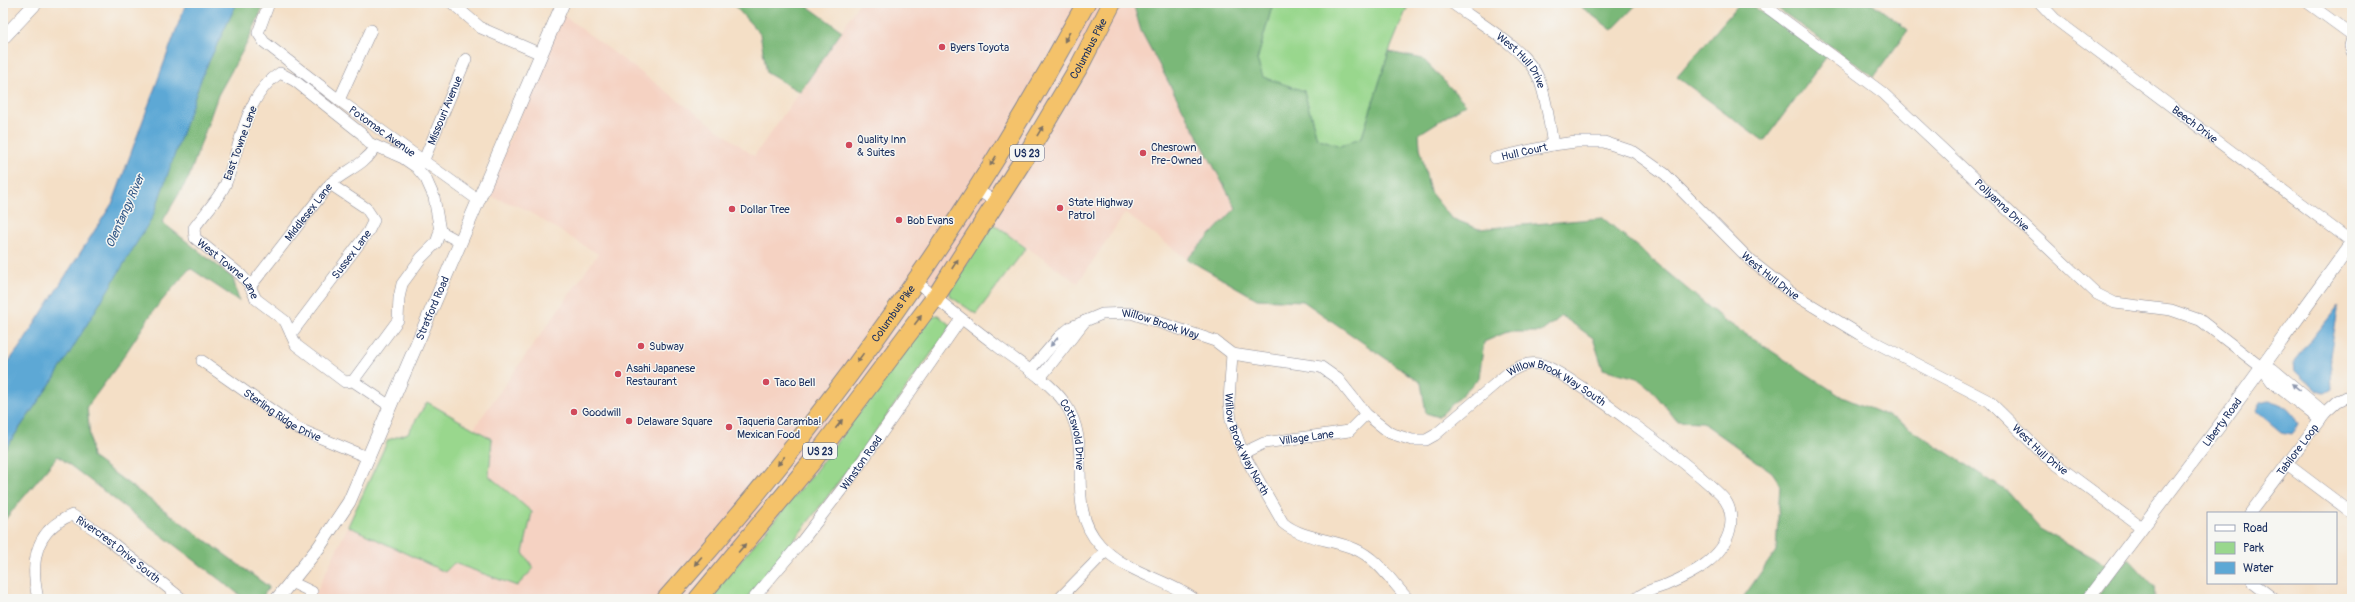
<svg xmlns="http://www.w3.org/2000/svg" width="2355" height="602" viewBox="0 0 2355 602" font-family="Pangolin,sans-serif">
  <rect width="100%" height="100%" fill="#f6f6f2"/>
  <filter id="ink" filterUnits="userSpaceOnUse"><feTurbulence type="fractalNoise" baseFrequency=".025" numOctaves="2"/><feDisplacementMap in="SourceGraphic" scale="8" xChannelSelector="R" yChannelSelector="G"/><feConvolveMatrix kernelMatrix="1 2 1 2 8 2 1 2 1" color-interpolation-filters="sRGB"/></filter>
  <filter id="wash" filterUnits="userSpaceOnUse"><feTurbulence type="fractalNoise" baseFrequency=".012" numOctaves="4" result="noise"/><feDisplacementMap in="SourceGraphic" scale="16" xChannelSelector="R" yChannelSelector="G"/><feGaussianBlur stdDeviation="0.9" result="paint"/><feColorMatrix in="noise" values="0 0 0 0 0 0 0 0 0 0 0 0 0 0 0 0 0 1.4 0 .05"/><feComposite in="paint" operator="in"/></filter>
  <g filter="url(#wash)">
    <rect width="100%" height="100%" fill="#f4dfc6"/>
    <path fill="#f5d2c2" d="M859 3H1133L1141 31 1236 208 1187 259 1125 213 1078 283 992 223 949 291 898 364 810 478 708 599H313L348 526 445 572 454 563 517 586 532 512 489 476 492 439 474 428 598 254 521 207 486 195 563 15 754 156 828 52Z"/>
    <path fill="#99d78d" stroke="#5a8376" d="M1273 3H1409L1389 52 1362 137 1340 146 1317 138 1304 91 1263 78 1257 60Z
      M992 223 1026 248 976 314 951 297 949 291Z
      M938 315 951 326C884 419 820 512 746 599H708L810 478 932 316Z
      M427 402 492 439 489 476 532 512 523 553 534 568 517 586 454 563 445 572 348 526 388 440 408 433Z"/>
    <path fill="#7ab878" stroke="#4a746b" d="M237 3H265L247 43 218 95 189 177 162 222 233 278 239 301 190 268 154 310 118 365 87 407 92 457 269 587 261 599H245L58 456 3 522V452L55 377Z
      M732 3H803L842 31 800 92 767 73 760 34Z
      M1133 3H1273L1257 60 1263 77 1304 91 1317 138 1340 146 1362 137 1389 52 1423 59 1466 104 1419 134 1420 147 1430 192 1451 218 1479 229 1603 218 1724 320 1842 397 1895 419 2008 492 2040 529 2108 566 2082 599H1742L1776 551 1780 484 1772 472 1702 422 1677 421 1651 389 1637 378 1603 369 1593 338 1562 316 1541 332H1507L1484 342 1479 378 1439 417 1426 413 1421 383 1303 301 1257 299 1187 259 1236 208 1141 31Z
      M1576 3H1638L1612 30Z
      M1740 3H1748L1827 56 1764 141 1677 77Z
      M1770 3H1872L1908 30 1874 77Z
      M2128 558 2154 586 2155 599H2096Z"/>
    <path fill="#5da8d5" stroke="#3c6c9a" d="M186 3H237L203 74 153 216 55 377 3 452V369L19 348 113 202Z
      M2339 305 2330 355 2332 389 2325 393 2316 391 2295 371 2294 362Z
      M2268 401C2282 402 2293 411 2298 425L2291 434 2281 432 2256 411 2260 403Z"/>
  </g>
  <g filter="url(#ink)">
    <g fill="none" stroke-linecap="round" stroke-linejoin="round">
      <g stroke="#888792" stroke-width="12">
        <g id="minor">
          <path id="s1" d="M269 3 258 33 264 42 339 100 478 200"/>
          <path d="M452 3 481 28 541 54"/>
          <path id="s2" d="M1452 3C1477 22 1527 49 1539 79 1547 99 1549 123 1553 145"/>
          <path id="s3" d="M1761 3 1883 93 2097 294 2115 303 2171 310 2200 320 2261 367 2272 382 2320 420"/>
          <path id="s4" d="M2040 3 2055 19 2352 242"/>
          <path d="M2308 3 2352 35"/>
          <path d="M2352 38 2350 46 2352 52"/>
          <path d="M339 100 371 30"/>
          <path id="s5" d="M1495 158 1553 145 1576 142H1604L1634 152 1665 174 1751 261 1790 292 1859 334 1989 401 2045 456 2141 527"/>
          <path id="s6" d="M423 162 466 59"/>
          <path d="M976 189 996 202"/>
          <path d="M440 231 460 242"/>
          <path id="s7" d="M916 281C943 305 972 327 1001 349 1022 365 1048 380 1064 402 1097 448 1062 504 1100 545 1126 573 1164 578 1194 599"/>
          <path id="s8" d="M250 287 330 184C346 170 363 166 376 147"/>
          <path id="s9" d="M291 334 368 232 374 220 366 208 330 184"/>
          <path id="s10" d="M1232 354 1229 401 1231 421 1243 453 1283 523C1302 539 1332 539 1355 549 1377 558 1392 582 1408 599"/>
          <path id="s11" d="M202 361 297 428 369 458"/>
          <path d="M2261 367 2273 369 2325 413"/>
          <path id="s12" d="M1030 371 1059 337 1071 327 1102 314 1131 313 1215 341 1232 354 1321 367 1338 379 1366 414 1390 433 1412 440H1426L1435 435 1508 373C1518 367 1527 362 1539 364 1565 369 1707 477 1725 500 1731 508 1732 520 1730 529 1723 559 1692 574 1666 585 1655 589 1644 591 1636 599"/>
          <path d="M1040 378 1085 321"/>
          <path id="s13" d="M353 381 398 320 399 298 402 284 421 258 436 243 440 231 434 197 426 179 416 167 403 158 369 143 362 134 295 81 280 73C244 96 241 146 226 183 219 199 204 214 194 228L195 238 241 275 249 284 256 299 285 321 296 345 345 382 353 381 390 406"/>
          <path id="s14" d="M1243 453 1264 443 1349 431 1366 414"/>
          <path d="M2287 464 2352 513"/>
          <path id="s15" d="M2250 513 2325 413 2337 402 2352 394"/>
          <path d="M291 582 312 592 309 599"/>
          <path d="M2253 583 2274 599"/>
          <path id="s16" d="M38 599C30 563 34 530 72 515L100 533 182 599"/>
          <path id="s17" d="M753 599 802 541 849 480 961 319"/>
          <path d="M1059 599 1106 551"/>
        </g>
      </g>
      <g stroke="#888792" stroke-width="14">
        <g id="tertiary">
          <path d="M3 38 36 3"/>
          <path id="s18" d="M277 599 319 547 349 502 563 3"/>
          <path id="s19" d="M2088 599 2223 421 2352 243"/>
        </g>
      </g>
      <g stroke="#888792" stroke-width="20">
        <g id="trunk">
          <path id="s20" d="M666 599C828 418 970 217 1086 3"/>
          <path id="s21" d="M698 599 811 463 935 298 1029 151 1080 65 1112 3"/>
        </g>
      </g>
      <use href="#minor" stroke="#fff" stroke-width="11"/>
      <use href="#tertiary" stroke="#fff" stroke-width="13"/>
      <use href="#trunk" stroke="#f4c26a" stroke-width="18"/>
    </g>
    <defs><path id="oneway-solid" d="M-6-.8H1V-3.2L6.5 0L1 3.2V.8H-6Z"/></defs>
    <g fill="#7d7163">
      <use href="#oneway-solid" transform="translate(1067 37) rotate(119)"/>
      <use href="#oneway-solid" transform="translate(1040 131) rotate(-59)"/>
      <use href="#oneway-solid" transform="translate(993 161) rotate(122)"/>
      <use href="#oneway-solid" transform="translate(955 264) rotate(-57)"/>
      <use href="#oneway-solid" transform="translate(918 320) rotate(-53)"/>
      <use href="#oneway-solid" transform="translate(860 358) rotate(126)"/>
      <use href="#oneway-solid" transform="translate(839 424) rotate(-53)"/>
      <use href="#oneway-solid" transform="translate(781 461) rotate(128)"/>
      <use href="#oneway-solid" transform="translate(742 548) rotate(-50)"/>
      <use href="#oneway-solid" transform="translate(698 561) rotate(130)"/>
    </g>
    <g fill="#8d97ae">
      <use href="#oneway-solid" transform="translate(1054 342) rotate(131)"/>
      <use href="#oneway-solid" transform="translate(2296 387) rotate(-141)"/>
    </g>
  </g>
  <g fill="#d1495b" stroke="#f6f6f2" stroke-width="1.5">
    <circle cx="942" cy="47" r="4"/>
    <circle cx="849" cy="145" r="4"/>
    <circle cx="1143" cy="153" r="4"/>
    <circle cx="1060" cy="208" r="4"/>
    <circle cx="732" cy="209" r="4"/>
    <circle cx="899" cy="220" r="4"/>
    <circle cx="641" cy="346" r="4"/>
    <circle cx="618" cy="374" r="4"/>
    <circle cx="766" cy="382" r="4"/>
    <circle cx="574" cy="412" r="4"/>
    <circle cx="629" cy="421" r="4"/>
    <circle cx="729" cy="427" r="4"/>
  </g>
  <g text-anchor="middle" stroke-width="3" stroke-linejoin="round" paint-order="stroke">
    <g fill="#f6f6f2" stroke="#5d6b8a" stroke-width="1">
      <rect x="1010" y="145" width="34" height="16" rx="3"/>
      <rect x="803" y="443" width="34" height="16" rx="3"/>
    </g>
    <g font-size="10" font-weight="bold" fill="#1b2f5e">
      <text x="1027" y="157">US 23</text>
      <text x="820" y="455">US 23</text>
    </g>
    <g font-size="11" fill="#1b2f5e" stroke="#f6f6f2" text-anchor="start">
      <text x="950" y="51">Byers Toyota</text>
      <text x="857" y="143">Quality Inn<tspan x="857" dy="13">&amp; Suites</tspan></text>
      <text x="1151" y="151">Chesrown<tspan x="1151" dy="13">Pre-Owned</tspan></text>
      <text x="1068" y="206">State Highway<tspan x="1068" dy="13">Patrol</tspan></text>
      <text x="740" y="213">Dollar Tree</text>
      <text x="907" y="224">Bob Evans</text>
      <text x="649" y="350">Subway</text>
      <text x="626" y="372">Asahi Japanese<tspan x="626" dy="13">Restaurant</tspan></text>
      <text x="774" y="386">Taco Bell</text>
      <text x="582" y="416">Goodwill</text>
      <text x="637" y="425">Delaware Square</text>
      <text x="737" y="425">Taqueria Caramba!<tspan x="737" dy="13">Mexican Food</tspan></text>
    </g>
    <g font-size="11" fill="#1b2f5e" stroke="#f6f6f2">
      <text dy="4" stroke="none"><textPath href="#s21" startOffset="676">Columbus Pike</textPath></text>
      <text dy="4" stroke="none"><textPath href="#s2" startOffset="91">West Hull Drive</textPath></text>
      <text dy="4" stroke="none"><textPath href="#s6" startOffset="56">Missouri Avenue</textPath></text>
      <text dy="4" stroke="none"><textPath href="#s4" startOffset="197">Beech Drive</textPath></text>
      <text dy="4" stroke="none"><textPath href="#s1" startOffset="191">Potomac Avenue</textPath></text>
      <text transform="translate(240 143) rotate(-70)" y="4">East Towne Lane</text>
      <text dy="4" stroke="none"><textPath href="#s5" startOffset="30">Hull Court</textPath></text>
      <text dy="4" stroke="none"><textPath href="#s3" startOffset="315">Pollyanna Drive</textPath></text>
      <text dy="4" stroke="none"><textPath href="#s8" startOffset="95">Middlesex Lane</textPath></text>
      <text dy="4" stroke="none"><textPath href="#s9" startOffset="100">Sussex Lane</textPath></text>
      <text dy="4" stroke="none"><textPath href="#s13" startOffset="651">West Towne Lane</textPath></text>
      <text dy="4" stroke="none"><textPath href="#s5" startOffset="327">West Hull Drive</textPath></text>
      <text dy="4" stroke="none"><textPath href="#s18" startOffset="332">Stratford Road</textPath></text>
      <text dy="4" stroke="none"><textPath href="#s20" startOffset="365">Columbus Pike</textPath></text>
      <text dy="4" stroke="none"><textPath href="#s12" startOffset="154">Willow Brook Way</textPath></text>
      <text dy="4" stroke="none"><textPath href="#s12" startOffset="617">Willow Brook Way South</textPath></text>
      <text dy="4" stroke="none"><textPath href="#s11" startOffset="97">Sterling Ridge Drive</textPath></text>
      <text dy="4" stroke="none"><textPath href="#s19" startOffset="222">Liberty Road</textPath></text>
      <text dy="4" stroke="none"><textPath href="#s7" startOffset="226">Cottswold Drive</textPath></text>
      <text dy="4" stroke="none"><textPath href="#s14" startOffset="66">Village Lane</textPath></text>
      <text dy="4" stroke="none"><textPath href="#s10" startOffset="94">Willow Brook Way North</textPath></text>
      <text dy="4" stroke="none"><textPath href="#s5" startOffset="650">West Hull Drive</textPath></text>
      <text dy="4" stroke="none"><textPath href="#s15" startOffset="79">Tabilore Loop</textPath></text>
      <text dy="4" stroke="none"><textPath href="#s17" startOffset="174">Winston Road</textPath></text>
      <text dy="4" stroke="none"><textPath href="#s16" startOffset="158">Rivercrest Drive South</textPath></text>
    </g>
    <g font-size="12" font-style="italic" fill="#325988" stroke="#f6f6f2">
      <text transform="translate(125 211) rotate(-66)" y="4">Olentangy River</text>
    </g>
  </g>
  <rect width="2355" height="602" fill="none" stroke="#f6f6f2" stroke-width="16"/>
  <rect x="2207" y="512" width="130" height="72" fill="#f6f6f2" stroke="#9ea6b7"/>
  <rect x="2215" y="525" width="20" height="6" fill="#ffffff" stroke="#9ea6b7"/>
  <text x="2243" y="532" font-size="12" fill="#1b2f5e">Road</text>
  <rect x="2215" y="542" width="20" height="12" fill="#99d78d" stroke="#9ea6b7"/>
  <text x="2243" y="552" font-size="12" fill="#1b2f5e">Park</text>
  <rect x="2215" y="562" width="20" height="12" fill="#5da8d5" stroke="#9ea6b7"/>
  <text x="2243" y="572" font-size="12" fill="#1b2f5e">Water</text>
</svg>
